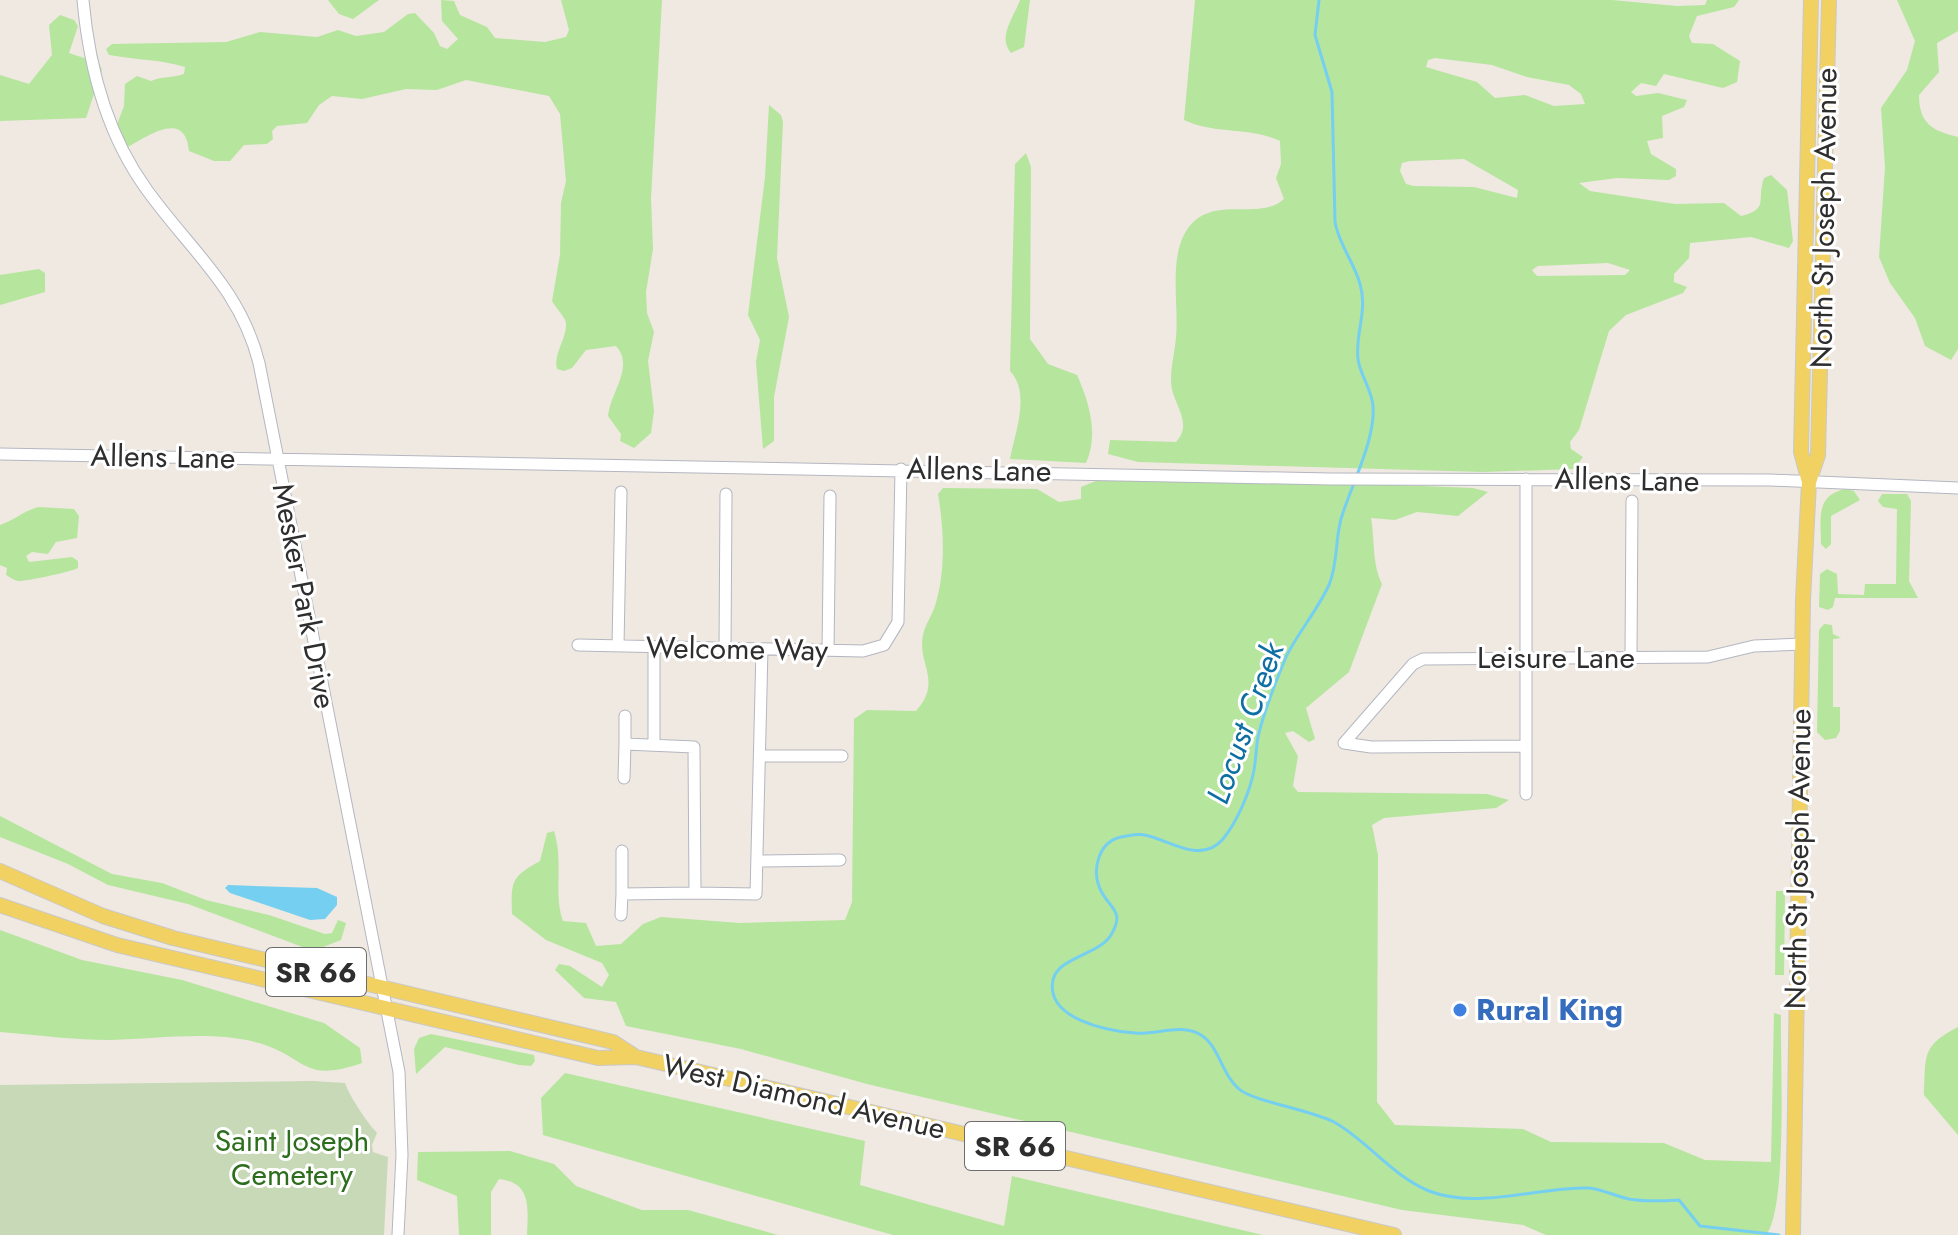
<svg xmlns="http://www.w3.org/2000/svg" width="1958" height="1235" viewBox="0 0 1958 1235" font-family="Jost,sans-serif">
  <rect width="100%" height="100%" fill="#efe9e1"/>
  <path fill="#b6e59e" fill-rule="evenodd" d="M328 0H379L353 19 339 14Z
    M441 0 454 1 460 15 487 27 495 38 545 42 566 37 569 30 561 0H662L651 198 653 249 646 292 647 313 654 332 648 361 654 411 651 433 634 448 620 441 621 434 608 416C610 393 635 367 616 346L586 350 572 368 564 371 557 369C553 353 567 339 566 323 565 317 556 308 552 301L560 255 561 203 566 181 560 114 549 96 466 80 437 90 406 89 362 99 332 96 319 105 307 123 277 126 272 131 273 139 267 144 244 145 230 161H214L189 151C185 108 147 137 124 149L116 127 124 106 125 84 137 76 151 81C162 76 173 78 184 74L185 67C160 59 135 60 109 55L106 49 112 44 226 42 260 32 317 37 338 30 356 36 384 32 408 14 415 13 434 33 440 46 447 49 458 39 442 21Z
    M1020 0H1030L1024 47 1011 53C997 37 1014 17 1020 0Z
    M1195 0H1612L1677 6 1705 5 1707 0H1739L1734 7 1697 16 1689 36 1692 43 1713 44 1740 61 1737 82 1723 88 1664 74 1656 86 1641 83 1631 92 1636 96 1658 93 1687 100 1684 107 1662 116 1663 138 1647 141 1651 154 1676 169V176L1669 180 1617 178 1579 183 1590 191 1675 204 1724 203 1741 216C1770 209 1756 200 1764 178L1771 175 1787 190 1793 241 1789 248 1751 237 1690 243 1689 258 1674 274V282L1687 287 1683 293 1626 315 1609 331 1579 430 1570 442 1571 449 1583 457 1574 469 1483 472 1138 462 1108 454 1110 440 1176 442C1195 422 1170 402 1171 380 1171 365 1175 351 1176 337 1179 306 1169 261 1185 233 1209 191 1258 223 1284 199L1276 178 1281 164 1280 141C1248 126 1215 135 1184 120ZM1435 58 1492 65 1527 77 1569 85 1581 94 1585 104 1554 106 1525 95 1495 98 1477 82 1426 67 1428 60ZM1464 159 1518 190 1517 198 1474 187 1414 186 1406 184 1400 171 1402 163 1410 161ZM1608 263 1630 270 1625 275 1537 276 1532 270 1538 266Z
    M1897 0H1958V31L1937 43 1939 72 1919 95C1919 123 1932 131 1958 137V349L1951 360 1925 346 1915 318 1890 283 1879 257 1885 167 1881 108 1907 70 1915 41Z
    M60 15 74 20 78 26 69 53 99 63 102 70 86 118 0 121V75L29 84 52 55 49 25Z
    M769 105 781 115 783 122 777 258 789 317 774 397V441L763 449 756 362 760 340 748 315 765 177Z
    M1026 153 1031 167 1030 339 1048 364 1077 375C1089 402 1099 434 1086 463L1010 459C1015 432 1031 393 1010 371L1015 164Z
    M39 269 45 273V292L0 305V275Z
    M1196 477 1473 488 1488 492 1458 516 1417 512 1395 520 1371 518C1375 541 1372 564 1382 584L1349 672 1306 708 1315 739 1309 742 1293 731 1285 733 1298 756 1293 786 1298 792 1487 794 1509 800 1496 808 1384 818 1372 825 1378 855 1377 1102 1395 1125 1523 1129 1551 1142 1664 1143 1705 1160 1771 1162 1774 1013 1781 1015C1780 1057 1788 1208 1766 1235H1546L1523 1225 1402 1210 867 1084 741 1049 626 1026 616 1002 584 998 555 970 559 964 570 966 602 987 609 975 602 963 546 940 512 914C511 881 511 877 540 861L547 833 554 831C564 863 553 895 563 921L586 923 596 946 621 944 643 924 661 917 740 923 845 920 852 902 854 719 867 710 916 711C943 681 917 664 923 635 925 625 932 615 935 606 946 571 944 529 938 494L943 488 1037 489 1059 502 1081 499V487L1096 481Z
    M1846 489 1854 491 1860 500 1831 516V544L1826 549 1821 544C1821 518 1815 495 1846 489Z
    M1882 494H1907L1911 501 1909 581 1918 598H1835L1833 607 1828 610 1819 607 1820 574 1827 569 1837 574 1838 594 1864 595 1865 584H1896L1897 509 1883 507 1878 501Z
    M39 507 74 509 79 516 77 538 56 542 48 554 32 552 26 556 29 562 72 557 78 561V568C74 571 24 582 18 581 14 580 10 577 6 575L7 568 0 565V525C15 520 23 511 39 507Z
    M1824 624 1832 625 1833 634 1841 638 1833 639V707H1840V731L1836 738 1825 740 1817 732 1819 630Z
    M0 816 112 874 162 883 206 900 269 915 325 934 332 933 338 920 346 923 341 940 313 951 188 904 108 885 68 864 0 837Z
    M1776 891H1785L1784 975H1775Z
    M0 930 82 960 182 980 324 1023 360 1048 362 1063C302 1084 307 1057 259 1043 213 1030 158 1039 111 1040 74 1040 37 1035 0 1032Z
    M1958 1027V1135L1924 1095C1926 1056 1921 1046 1958 1027Z
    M431 1034 534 1055 535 1061 531 1066 519 1065 445 1047 416 1074 414 1049 419 1038Z
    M565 1073 865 1141 860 1185 1004 1226 1012 1176 1263 1235H893L543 1135 541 1098Z
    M510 1151 554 1164 576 1186 642 1210H688L778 1235H527C528 1208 532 1183 499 1179L491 1192V1235H459L457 1196 417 1180 418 1152Z"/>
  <path fill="#c8d9b8" d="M313 1081 345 1083C350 1097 366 1121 377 1133L372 1145 373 1152 388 1157 384 1235H0V1085Z"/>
  <path fill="#75cff0" d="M228 885 317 888 337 897V905L325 919 310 920 230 893 225 888Z"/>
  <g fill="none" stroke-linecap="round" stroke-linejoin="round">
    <path stroke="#75cff0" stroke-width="3" d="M1319 0 1315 35 1332 92 1335 222C1339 245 1354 262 1360 284 1368 311 1355 333 1358 359 1360 375 1372 390 1373 406 1376 439 1350 488 1341 519 1335 541 1338 563 1329 585 1317 611 1297 634 1286 657 1276 681 1264 711 1258 737 1256 748 1256 759 1254 770 1250 792 1237 822 1223 839 1201 865 1170 840 1145 835 1137 833 1129 836 1121 837 1098 842 1091 871 1101 891 1111 910 1125 911 1111 935 1099 955 1058 957 1053 980 1045 1019 1108 1031 1135 1033 1157 1035 1181 1023 1201 1035 1219 1046 1222 1075 1239 1089 1252 1101 1311 1110 1334 1122 1368 1141 1392 1176 1429 1191 1479 1210 1536 1187 1588 1188 1602 1189 1615 1196 1629 1199 1645 1202 1663 1201 1679 1200L1700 1226 1779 1235"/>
    <g stroke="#b4b7c1" stroke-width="13">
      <path id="minor" d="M83 0C89 67 107 135 147 190 190 250 240 288 259 363L399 1072 402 1155 398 1235
        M0 454 1330 479 1771 480 1958 488
        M1526 479V794
        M578 645 863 651 884 645 898 622 901 469
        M618 646 621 492
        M654 649V744
        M725 650 726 494
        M828 650 830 496
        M1631 657 1632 501
        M1526 746 1371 747 1344 743 1413 664 1423 659 1708 657 1754 646 1803 644
        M760 756H842
        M624 778 625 744
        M622 851V894L695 893 694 747 625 744V716
        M758 861 840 860
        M695 893 756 894 762 649
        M621 915 622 894"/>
    </g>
    <g stroke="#c9c9c9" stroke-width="16">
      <path id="major" d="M1809 482 1801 452 1811 0
        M0 871 103 916 173 938 613 1042 636 1057
        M0 905 117 945 598 1058 636 1057 1394 1235
        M1793 1235 1803 600 1809 482 1818 455 1829 0"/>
    </g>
    <use href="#minor" stroke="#fff" stroke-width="11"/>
    <use href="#major" stroke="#f2d163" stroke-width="14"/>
  </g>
  <circle fill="#3f7fe0" stroke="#fff" stroke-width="3" cx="1460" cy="1010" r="8"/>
  <g text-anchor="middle" stroke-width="6" stroke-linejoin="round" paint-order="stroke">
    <g fill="#fff" stroke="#6d6d6d" stroke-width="2">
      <rect x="266" y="948" width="100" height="48" rx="6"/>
      <rect x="965" y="1122" width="100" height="48" rx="6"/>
    </g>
    <g font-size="28" font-weight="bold" fill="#2e2e2e">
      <text x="316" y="982">SR 66</text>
      <text x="1015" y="1156">SR 66</text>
    </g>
    <g font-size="30" fill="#2e2e2e" stroke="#fff">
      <text transform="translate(1824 218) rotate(-89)" y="10">North St Joseph Avenue</text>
      <text transform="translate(163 457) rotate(1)" y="10">Allens Lane</text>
      <text transform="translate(979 470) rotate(1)" y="10">Allens Lane</text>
      <text transform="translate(1627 480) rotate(1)" y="10">Allens Lane</text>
      <text transform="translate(304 596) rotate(79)" y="10">Mesker Park Drive</text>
      <text transform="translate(737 649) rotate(1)" y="10">Welcome Way</text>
      <text x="1556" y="668">Leisure Lane</text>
      <text transform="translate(1798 859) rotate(-89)" y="10">North St Joseph Avenue</text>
      <text transform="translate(804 1097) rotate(13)" y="10">West Diamond Avenue</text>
    </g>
    <g font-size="30" font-weight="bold" fill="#366cbe" stroke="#fff" text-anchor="start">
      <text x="1476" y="1020">Rural King</text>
    </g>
    <g font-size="30" fill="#2c6e1b" stroke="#fff">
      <text x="292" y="1151">Saint Joseph<tspan x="292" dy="34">Cemetery</tspan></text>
    </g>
    <g font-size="32" font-style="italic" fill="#0d6fa3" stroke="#fff">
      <text transform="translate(1245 723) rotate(-70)" y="11">Locust Creek</text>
    </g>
  </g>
</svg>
